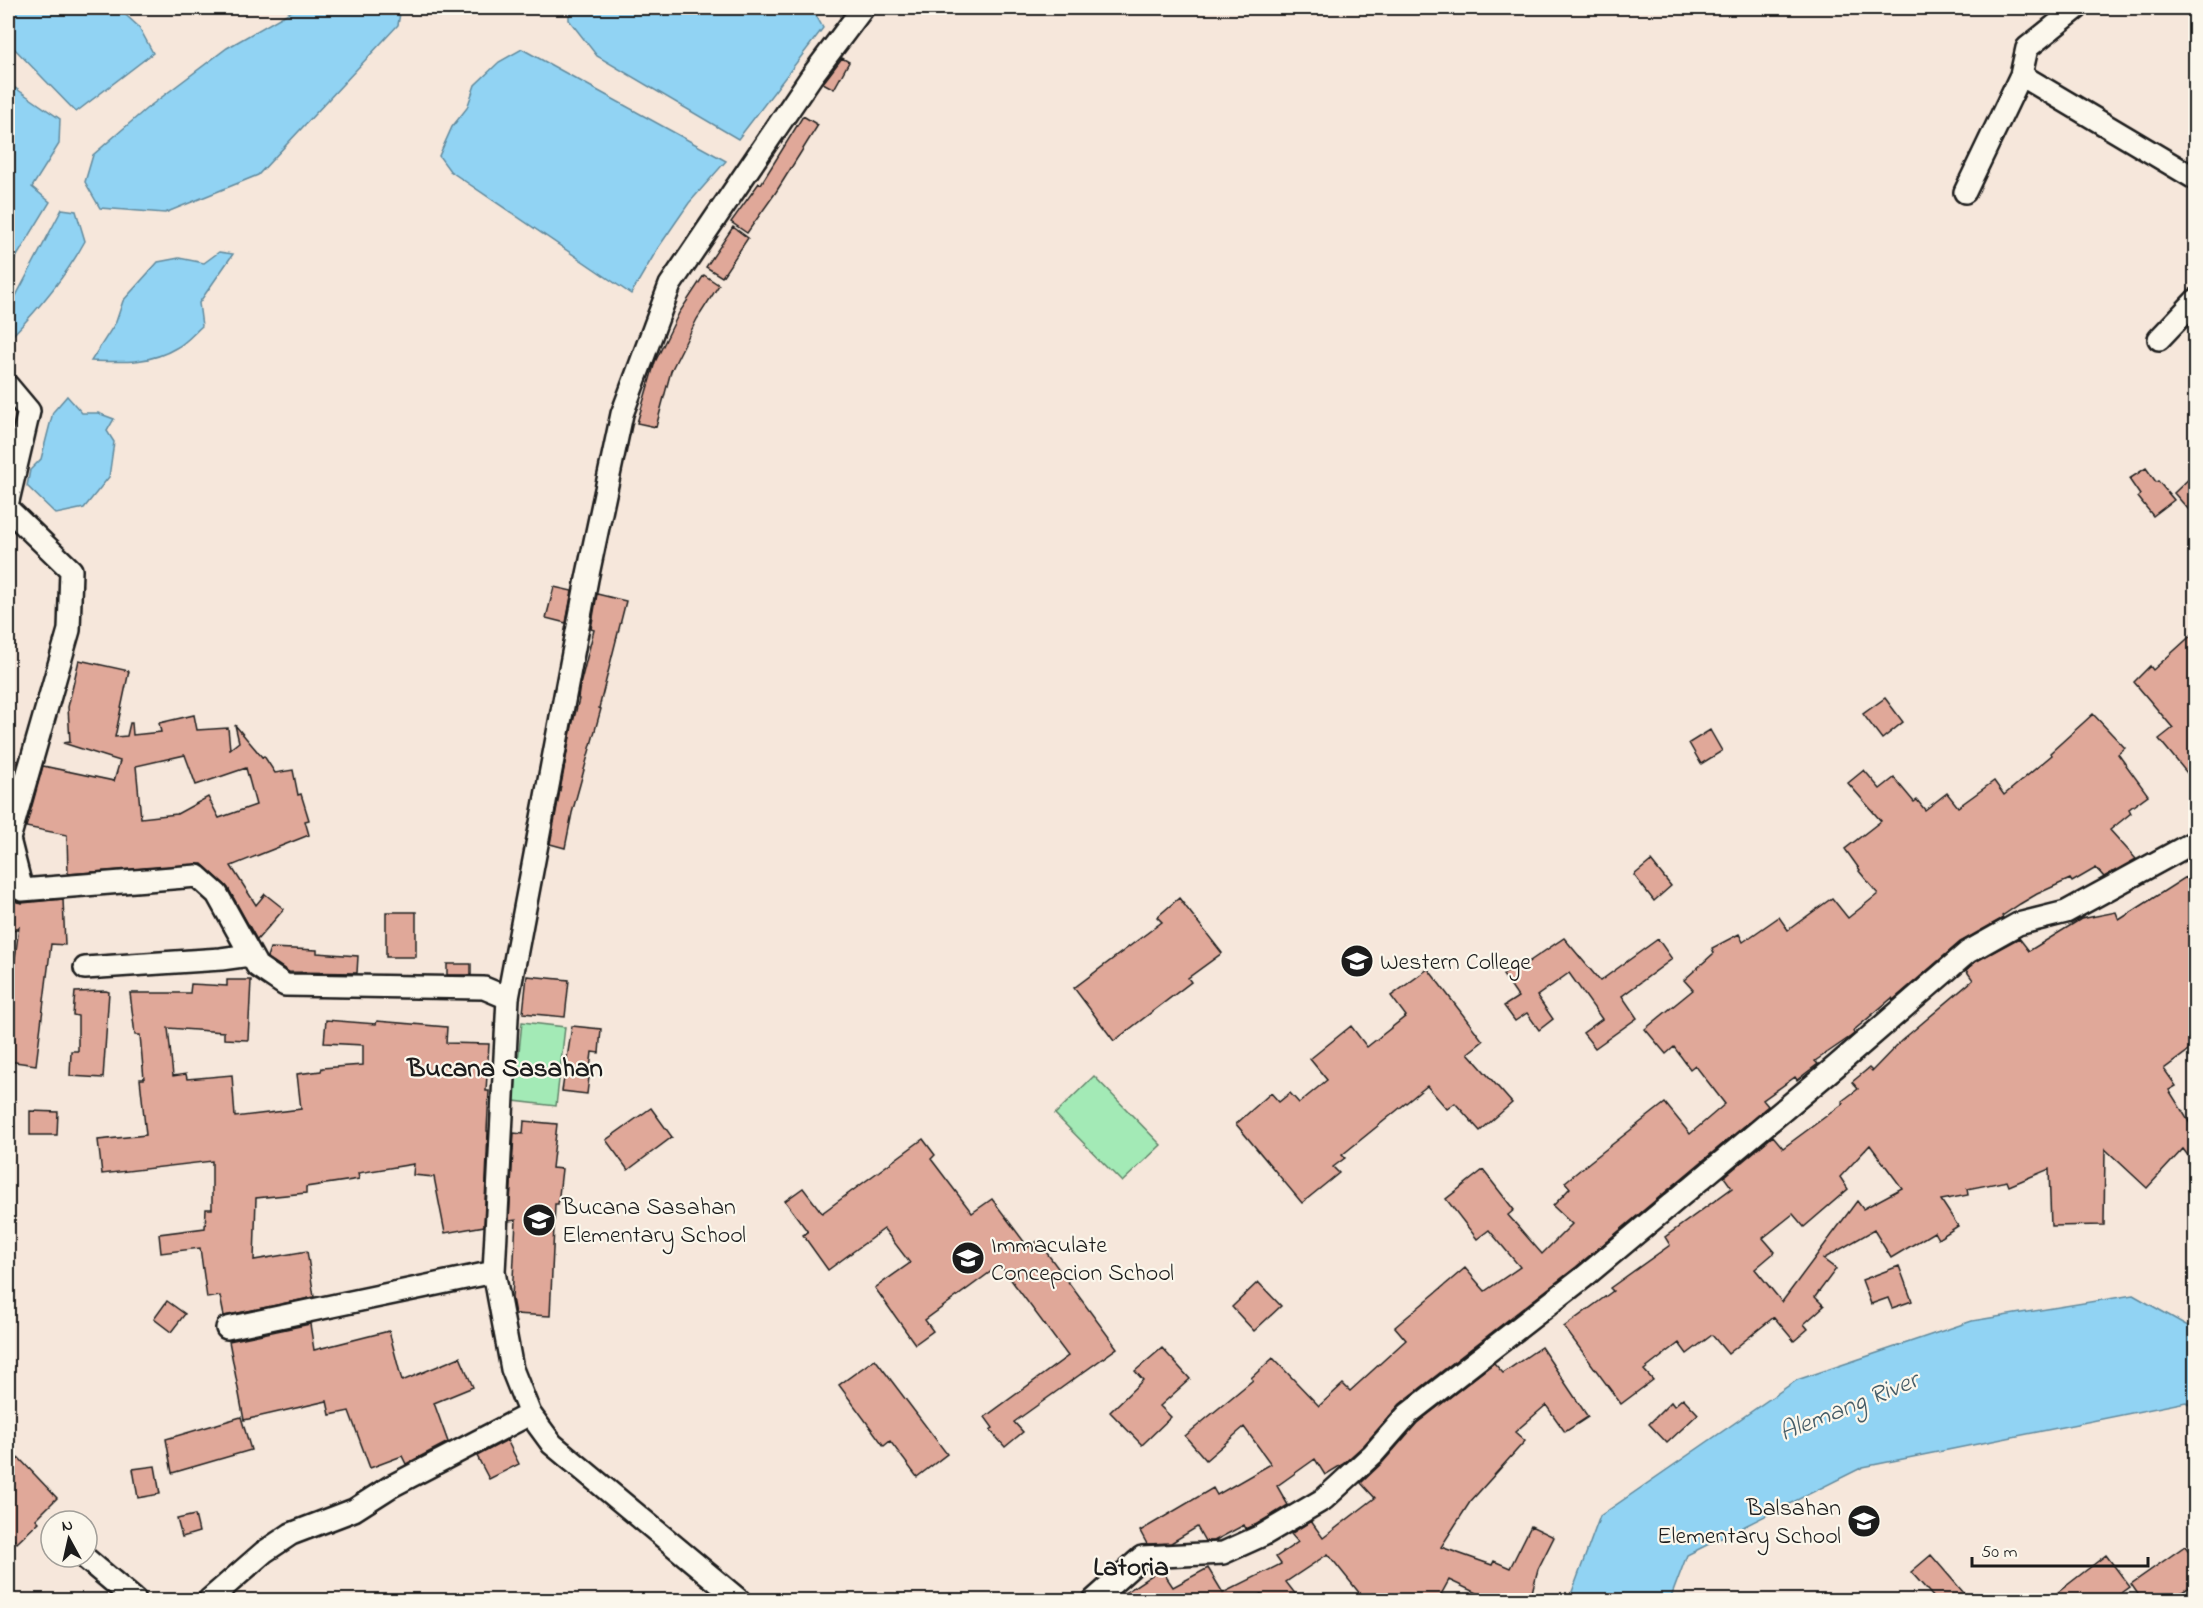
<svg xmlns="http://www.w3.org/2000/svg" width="2203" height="1608" viewBox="0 0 2203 1608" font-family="'Indie Flower',sans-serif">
  <rect width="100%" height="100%" fill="#f6e7db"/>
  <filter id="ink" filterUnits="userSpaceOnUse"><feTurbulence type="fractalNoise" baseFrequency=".0167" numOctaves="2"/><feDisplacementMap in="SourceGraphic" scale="12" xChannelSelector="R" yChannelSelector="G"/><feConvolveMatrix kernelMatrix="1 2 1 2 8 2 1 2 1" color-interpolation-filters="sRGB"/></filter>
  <g filter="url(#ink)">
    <path fill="#a3eab6" stroke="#608369" stroke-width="1.5" d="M522 1022 565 1027 556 1106 514 1101Z
      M1094 1076 1161 1145 1122 1182 1055 1114Z"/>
    <path fill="#91d3f3" stroke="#628a9d" stroke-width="1.5" d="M8 8H118L139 27 153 53 76 112 8 42Z
      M297 8H401L398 25 258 175 165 213 100 208 85 182 93 155 146 109 227 48Z
      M569 8H812L823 28 738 139 597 56 569 20Z
      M522 49 726 161 689 203 658 248 631 294 450 171 439 156 452 127 467 108 475 85 499 62Z
      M8 83 60 119 59 144 32 187 50 202 8 271Z
      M62 209 76 211 85 241C66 276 41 306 13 335L8 334V311Z
      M219 252 233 254 199 303 202 326C194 333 186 343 176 348 150 364 121 362 91 361L116 322 123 301 158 262 179 258 204 263Z
      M67 396 82 413H98L114 419 107 431 114 442 109 477 84 508 56 514 27 486 30 470 41 459 53 412Z
      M2133 1295 2195 1330V1410L2186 1402 1863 1467 1687 1555 1670 1600H1569L1600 1516 1797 1380 1972 1321Z"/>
    <path fill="#e0a899" stroke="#1c1c1c" stroke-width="1.5" fill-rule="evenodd" d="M842 58 849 62 834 89 823 83Z
      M803 116 818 125 776 192 747 233 731 222 759 183 761 184Z
      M733 227 748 238 722 277 706 267Z
      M704 275 719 285 697 319 671 371 656 427 637 423 655 362 679 313Z
      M2146 468 2156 482 2158 481 2174 500 2153 516 2138 497 2140 495 2129 479Z
      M2196 472V518L2174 493Z
      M554 587 572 591 566 623 546 618Z
      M597 594 626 601 599 708 601 709 572 813 565 848 550 844 572 726 579 699 578 698 580 685 594 630 591 629Z
      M2196 631V784L2159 739 2173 728 2134 682 2150 666 2153 670Z
      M79 660 129 671 115 737 127 736 130 723H132L133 735 161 732 159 723 194 715 197 730 228 728 230 749 239 742 235 725 262 757 264 756 275 773 293 770 298 795 301 794 309 820 305 821 309 835 231 866 256 905 265 894 284 909 257 940 228 888 202 864 68 874 67 835 26 827 43 766 114 781 120 761 63 743 70 742 68 707ZM185 755 196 785 246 768 256 805 219 818 208 797 177 814 141 818 136 766Z
      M1885 698 1903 722 1882 739 1863 714Z
      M2093 714 2125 748 2118 754 2148 795 2129 809 2131 813 2110 830 2136 859 2104 877 2096 868 2072 882 2070 879 2037 894 2020 904 2002 916 2003 918 1960 942 1893 1000 1892 998 1853 1031 1854 1034 1850 1037 1815 1061 1818 1064 1797 1080 1795 1077 1763 1100 1768 1106 1576 1267 1400 1404 1364 1445 1343 1464 1325 1475 1315 1459 1277 1486 1288 1505 1257 1524 1246 1529 1244 1525 1214 1541H1205L1197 1527 1171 1543 1147 1544 1140 1531 1213 1488 1217 1495 1271 1464 1244 1427 1206 1460 1185 1436 1253 1380 1251 1378 1273 1358 1319 1406 1343 1384 1350 1391 1406 1340 1395 1327 1465 1268 1485 1291 1520 1267 1489 1230 1477 1239 1446 1199 1483 1170 1514 1210 1508 1215 1542 1254 1572 1224 1553 1206 1570 1188 1565 1182 1591 1161 1665 1103 1690 1134 1725 1104 1695 1065 1690 1069 1674 1047 1666 1054 1645 1029 1693 990 1684 980 1714 953 1712 948 1739 934 1743 942 1779 917 1788 930 1832 898 1848 918 1878 894 1859 871 1860 870 1845 849 1881 821 1848 783 1864 770 1880 789 1894 778 1914 802 1917 800 1925 810 1947 793 1958 807 1994 781 2004 795 2052 755 2050 753Z
      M1710 730 1722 751 1701 764 1689 743Z
      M8 759 18 761 8 798Z
      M1651 861 1671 886 1654 901 1634 875Z
      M2186 877 2196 893V1045L2164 1069 2176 1086 2169 1090 2196 1133V1166L2183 1149 2147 1188 2105 1149 2104 1225 2051 1226 2049 1169 2009 1186 2007 1181 1967 1189 1968 1195 1941 1200 1958 1226 1938 1239 1934 1232 1891 1258 1874 1230 1823 1259 1836 1269 1815 1297 1824 1306 1804 1324 1808 1329 1794 1341 1774 1317 1728 1354 1712 1335 1687 1354 1679 1343 1644 1370 1653 1380 1621 1404 1564 1327 1613 1291 1610 1288 1670 1245 1665 1237 1732 1188 1724 1177 1773 1136 1783 1148 1844 1103 1842 1101 1858 1089 1852 1082 1869 1068 1872 1071 1901 1041 1973 980 1966 970 1975 962 2019 938 2029 951 2081 919 2116 912 2119 920ZM1870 1145 1902 1188 1863 1209 1857 1201 1782 1302 1755 1269 1775 1252 1763 1238 1793 1214 1804 1227 1848 1189 1840 1177Z
      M8 895H10L17 902 22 903 63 899 65 945 51 944 36 1065 8 1061V1014L19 927 8 935Z
      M1179 898 1222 953 1188 978 1191 982 1114 1041 1074 988 1162 922 1157 917Z
      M386 912H416V957H386Z
      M1564 938 1600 981 1658 939 1672 959 1622 996 1637 1018 1595 1048 1583 1033 1602 1019 1569 973 1537 996 1553 1019 1539 1030 1527 1013 1515 1021 1504 1006 1518 997 1503 975 1519 964 1521 967Z
      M270 948 317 950V953L358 956 357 973 289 972 267 957Z
      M447 964H471V975H447Z
      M1428 969 1483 1041 1468 1053 1512 1103 1480 1131 1455 1103 1447 1109 1427 1086 1342 1155 1345 1158 1333 1167 1339 1173 1302 1203 1236 1124 1271 1093 1279 1102 1290 1093 1299 1103 1327 1080 1310 1059 1351 1026 1367 1047 1406 1016 1391 996Z
      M527 976 569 980 565 1017 523 1013Z
      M227 980H251L248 1040 224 1039V1032L168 1028 173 1076 186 1074 187 1079 232 1075 235 1117 301 1109 297 1074 321 1071 322 1068 363 1065V1045L324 1043 326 1020 376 1024 377 1021 447 1027 446 1043 489 1044 486 1091H489L487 1131H488L484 1226 445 1233 434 1177 413 1175 414 1164 358 1173 359 1179 306 1187V1193L256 1198 254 1260 307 1251 314 1297 224 1316 220 1296 207 1298 200 1248 161 1253 159 1234 205 1228 206 1209H212V1161L102 1174 98 1140 146 1135 140 1079H144L140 1035H135L130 993H190L191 984 227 986Z
      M106 991 109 992 103 1078 70 1076 71 1051H78V1016L73 1015 75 992Z
      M572 1026 601 1029 599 1053 592 1052 587 1094 562 1091Z
      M651 1108 672 1137 628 1170 606 1140Z
      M30 1111 58 1112 57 1135H30Z
      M524 1121 557 1124 552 1168 562 1169 558 1204H555L550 1316 515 1314 512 1298 516 1220 509 1221 514 1133 523 1134Z
      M923 1139 935 1155 931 1159 972 1213 992 1199 1028 1247 1038 1241 1117 1348 1014 1422 1023 1432 1005 1447 990 1430 993 1428 985 1417 1068 1356 1000 1265 925 1320 933 1331 915 1344 875 1288 910 1263 884 1229 828 1270 803 1235 808 1232 785 1201 803 1188 822 1213Z
      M1899 1266 1912 1301 1892 1308 1888 1298 1871 1304 1862 1280Z
      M1258 1282 1281 1306 1254 1331 1232 1307Z
      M167 1301 185 1314 171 1332 154 1319Z
      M310 1324 314 1350 389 1331 402 1381 460 1357 473 1387 434 1403 448 1442 406 1464 402 1456 370 1468 349 1411 330 1415 327 1401 244 1420 229 1341Z
      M1541 1347 1588 1417 1565 1432 1546 1405 1515 1432 1525 1441 1470 1502 1441 1547 1492 1565 1494 1561 1510 1568 1531 1526 1554 1537 1538 1569 1530 1600H1491L1449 1580 1438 1600H1365L1328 1554 1286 1582 1300 1600H1266L1261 1594 1249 1600H1114L1161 1569 1173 1587 1208 1568 1223 1593 1281 1564 1276 1557 1298 1542 1291 1534 1297 1530 1311 1521 1323 1538 1375 1498 1361 1483 1383 1462 1417 1423 1494 1363 1503 1373Z
      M1162 1348 1190 1379 1160 1406 1171 1417 1142 1445 1110 1412 1143 1380 1135 1371Z
      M875 1359 947 1454 917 1477 890 1441 884 1446 839 1385Z
      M1683 1398 1698 1414 1667 1443 1649 1424 1671 1402 1674 1406Z
      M241 1417 251 1450 172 1473 166 1439Z
      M507 1440 519 1464 489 1479 477 1456Z
      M19 1458 57 1498 36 1519 39 1522 17 1543 8 1534V1469Z
      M155 1466 160 1494 138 1498 133 1469Z
      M195 1515 199 1532 182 1537 177 1519Z
      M2185 1546 2196 1561V1583L2170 1600H2142L2131 1584Z
      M1931 1555 1970 1600H1936L1911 1572Z
      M2106 1555 2130 1587 2112 1600H2048Z"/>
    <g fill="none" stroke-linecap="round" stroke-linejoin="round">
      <g stroke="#1c1c1c" stroke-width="26">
        <path id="minor" d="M2021 75 2196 179
          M1965 192 2021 75 2027 48 2077 8
          M2159 339 2196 300
          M8 386 29 411 8 501
          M8 509 71 570 69 630 9 839 22 890 197 876 217 894 257 966 285 985 484 988 508 998
          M85 968 221 959 250 955
          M227 1328 494 1272
          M84 1557 135 1600
          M209 1600 264 1552 291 1534 354 1510 390 1487 530 1414
          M739 1600 552 1444 530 1414 512 1369 494 1272 508 998 587 579 622 414 670 285 811 77 863 8
          M1094 1600 1142 1557 1223 1553 1263 1535 1324 1499 1373 1454 1408 1414 1584 1277 1835 1067 1968 952 2018 924 2066 912 2196 841"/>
      </g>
      <use href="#minor" stroke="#fbf7ec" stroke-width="21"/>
    </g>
  </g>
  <defs>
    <g id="university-disc" transform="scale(1.725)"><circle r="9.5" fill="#1c1c1c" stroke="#fbf7ec"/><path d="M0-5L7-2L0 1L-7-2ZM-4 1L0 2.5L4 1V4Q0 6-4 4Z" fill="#fff"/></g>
    <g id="school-disc" transform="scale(1.725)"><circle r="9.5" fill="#1c1c1c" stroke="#fbf7ec"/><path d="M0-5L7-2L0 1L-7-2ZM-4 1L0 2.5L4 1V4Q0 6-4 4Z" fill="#fff"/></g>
  </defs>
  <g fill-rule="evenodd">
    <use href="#university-disc" x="1357" y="961"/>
    <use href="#school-disc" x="539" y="1220"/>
    <use href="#school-disc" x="968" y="1258"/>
    <use href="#school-disc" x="1864" y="1521"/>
  </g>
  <g text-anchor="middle" stroke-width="4.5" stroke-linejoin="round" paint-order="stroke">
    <g font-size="24" fill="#1c1c1c" stroke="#fbf7ec" text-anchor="start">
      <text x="1380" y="969">Western College</text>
      <text x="562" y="1214">Bucana Sasahan<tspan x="562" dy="28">Elementary School</tspan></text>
      <text x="991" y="1252">Immaculate<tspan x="991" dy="28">Concepcion School</tspan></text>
      <text x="1841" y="1515" text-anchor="end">Balsahan<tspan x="1841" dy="28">Elementary School</tspan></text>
    </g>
    <g font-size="26" font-style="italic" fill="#455c67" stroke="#fbf7ec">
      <text transform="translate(1848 1405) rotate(-22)" y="9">Alemang River</text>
    </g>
    <g font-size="27" font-weight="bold" fill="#1c1c1c" stroke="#fbf7ec">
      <text x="505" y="1076">Bucana Sasahan</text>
      <text x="1131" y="1575">Latoria</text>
    </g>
  </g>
  <rect width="2203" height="1608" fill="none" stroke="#fbf7ec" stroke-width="30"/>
  <rect x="15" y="15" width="2173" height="1578" fill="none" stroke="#1c1c1c" stroke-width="2" filter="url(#ink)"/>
  <g transform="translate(69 1539) rotate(352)"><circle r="28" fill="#fbf7ec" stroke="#a29f99" stroke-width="1.5"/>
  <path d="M0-4.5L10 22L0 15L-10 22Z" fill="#1c1c1c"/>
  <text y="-9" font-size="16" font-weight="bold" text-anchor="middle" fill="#1c1c1c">N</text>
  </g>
  <path d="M1972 1557v9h176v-9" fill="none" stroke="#1c1c1c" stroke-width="3"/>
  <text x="1981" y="1557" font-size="18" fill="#1c1c1c" stroke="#fbf7ec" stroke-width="4.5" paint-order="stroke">50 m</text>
</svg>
